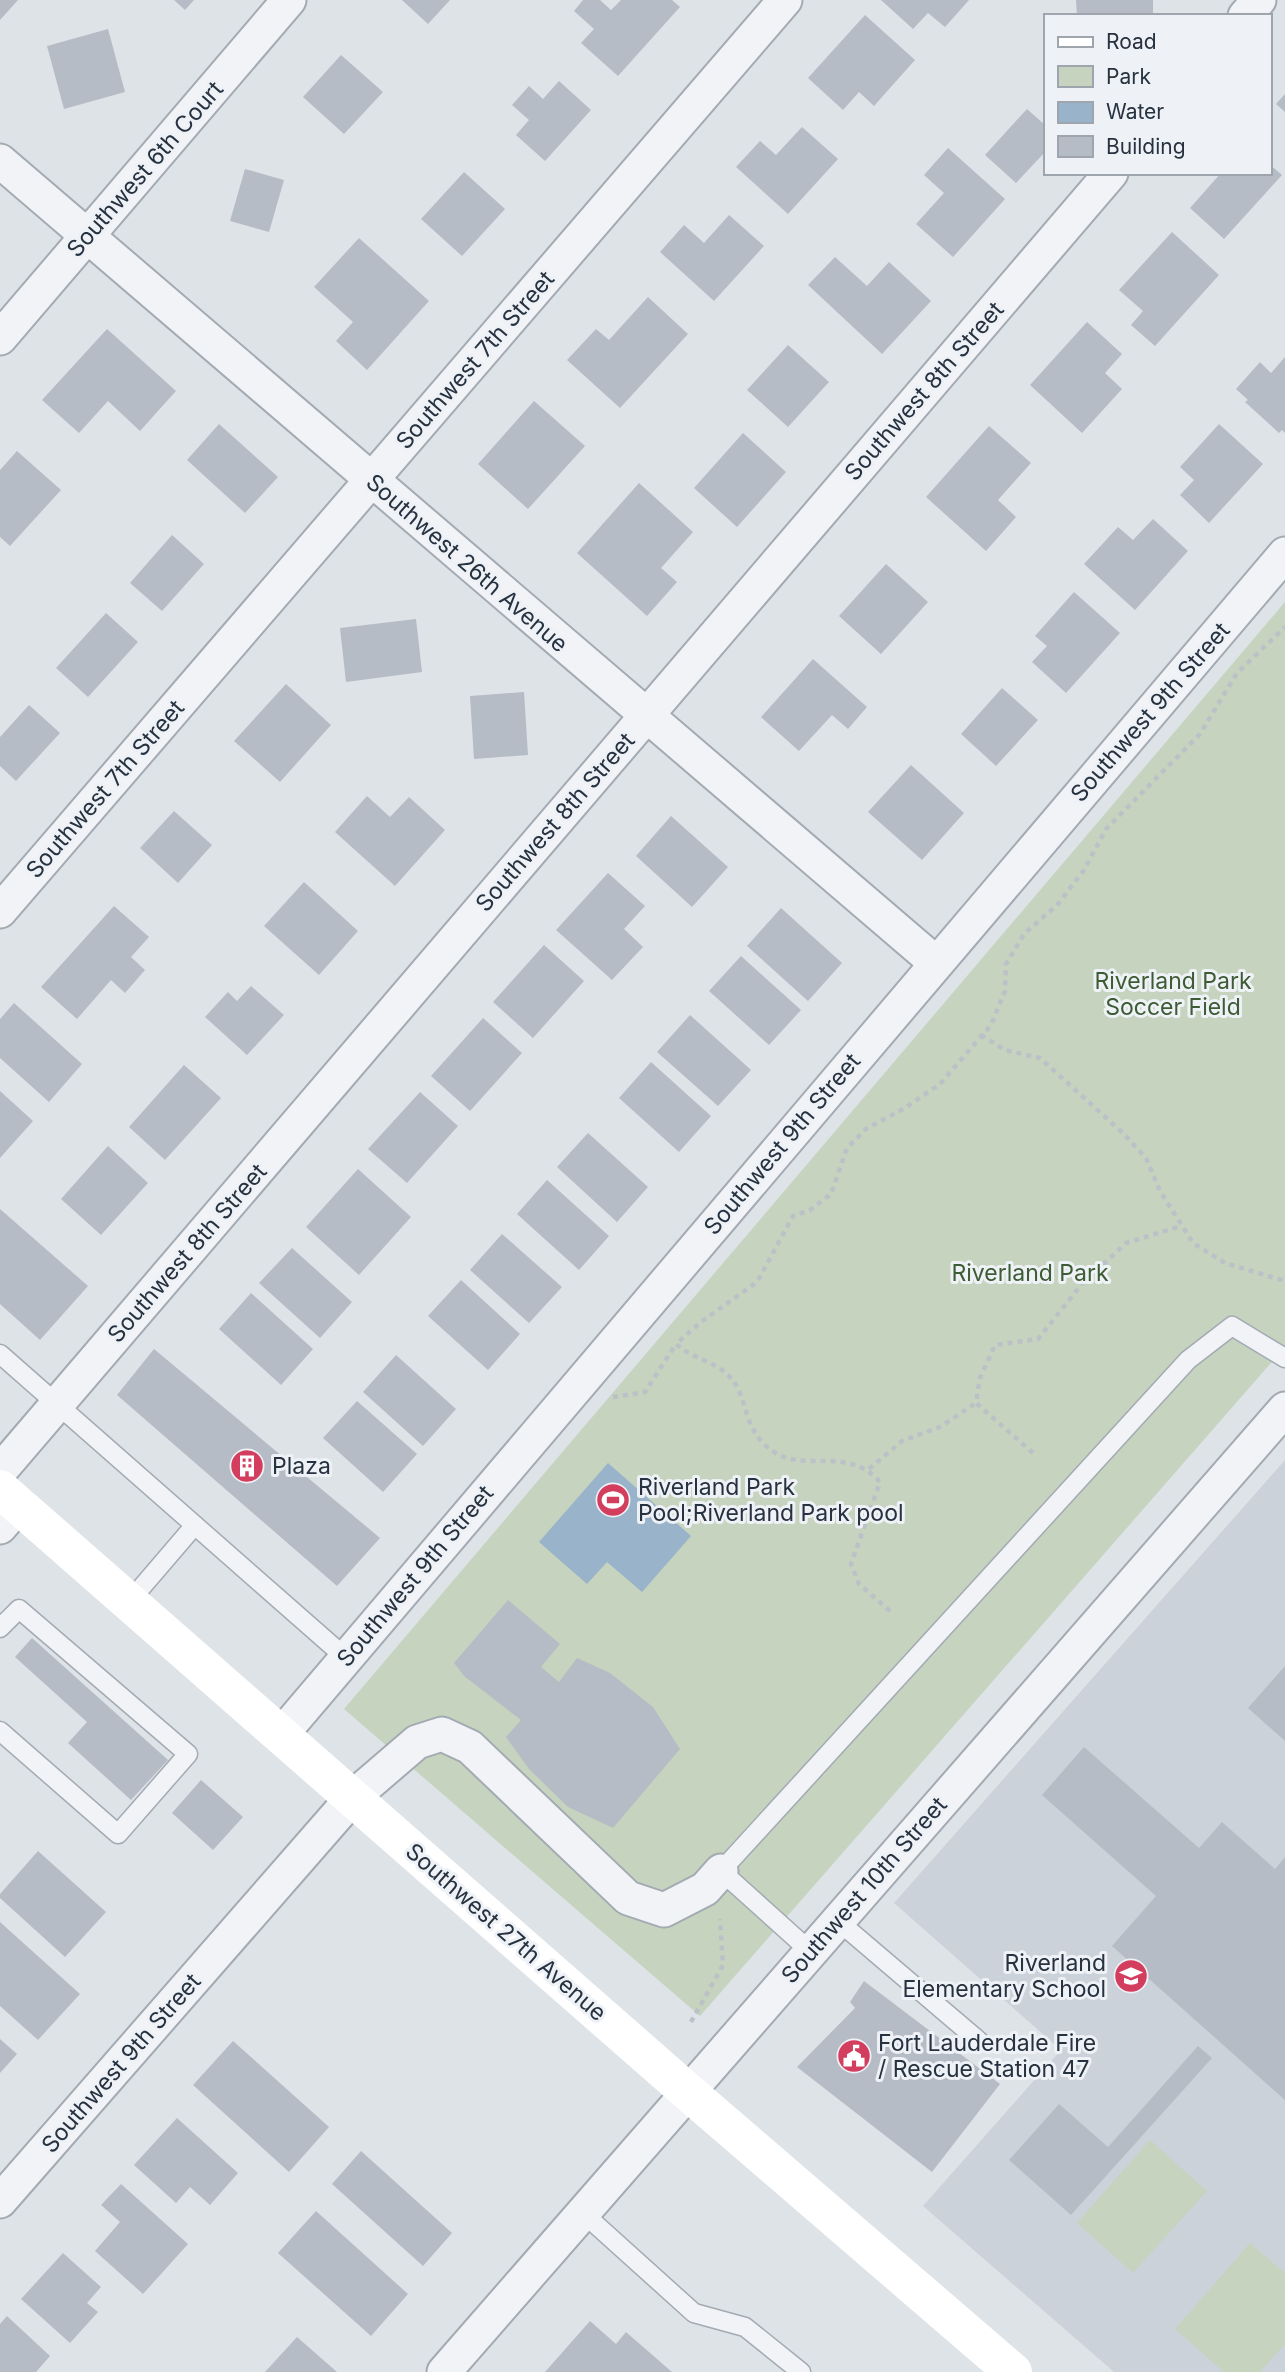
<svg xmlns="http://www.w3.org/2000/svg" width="1285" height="2372" viewBox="0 0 1285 2372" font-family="Inter,sans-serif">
  <rect width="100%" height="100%" fill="#dee3e8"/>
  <path fill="#ccd2da" d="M1285 1460V2372H1114L923 2206 1061 2050 894 1903Z"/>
  <path fill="#c5d3bf" d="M1285 602V1347L700 2016 344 1709Z
    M1150 2140 1207 2191 1133 2273 1077 2223Z
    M1250 2243 1285 2273V2344L1260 2372H1224L1175 2329Z"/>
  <path fill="#98b3ca" d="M608 1463 691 1536 642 1592 607 1562 587 1584 539 1542Z"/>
  <path fill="#b5bcc5" d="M0 0H18L0 20Z
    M174 0H194L185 10Z
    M402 0H450L428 24Z
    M583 0H600L611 10 621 0H672L680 7 618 76 581 43 594 29 574 11Z
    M881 0H969L945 27 928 13 913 29Z
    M1076 0H1153V16H1077Z
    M865 15 915 60 874 106 859 92 843 110 808 78Z
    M108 29 125 92 64 109 47 46Z
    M341 55 383 92 344 134 303 97Z
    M559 81 591 110 545 161 516 135 529 120 512 105 529 86 543 99Z
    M1285 94V112L1276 104Z
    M1027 109 1045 125V152L1016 183 985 155Z
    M802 127 838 159 788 214 736 167 760 141 776 155Z
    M948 148 1005 199 953 257 916 224 944 193 924 175Z
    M1269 164 1282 175 1224 239 1190 208 1221 173H1269Z
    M245 169 284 180 269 232 230 221Z
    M464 172 505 209 462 256 421 219Z
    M729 215 764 246 714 301 660 252 684 225 704 243Z
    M1172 232 1219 275 1155 346 1131 325 1143 311 1119 290Z
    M359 238 429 301 367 370 336 341 353 322 314 287Z
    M835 257 867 286 889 262 931 301 882 354 808 285Z
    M648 297 688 334 620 408 567 360 596 329 609 340Z
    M1087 322 1122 354 1105 373 1122 389 1082 433 1030 385Z
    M107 329 176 391 140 431 108 401 79 433 42 400Z
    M788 345 829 382 788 427 747 390Z
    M1285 357V433L1282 430 1279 433 1245 402 1248 400 1236 389 1260 362 1271 373Z
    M534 401 585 446 528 509 478 464Z
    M219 424 278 477 245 513 187 460Z
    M1219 424 1263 464 1209 523 1180 495 1194 480 1180 467Z
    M989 426 1031 463 998 500 1016 517 986 551 926 497Z
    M743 433 786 472 737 527 694 488Z
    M17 451 61 490 10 546 0 537V470Z
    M639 483 693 532 661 568 677 582 647 616 577 553Z
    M1153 519 1188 551 1135 610 1084 564 1118 527 1133 540Z
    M172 535 204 564 162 611 130 583Z
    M886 564 928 602 881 654 839 616Z
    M1074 592 1120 633 1066 693 1032 662 1047 646 1035 636Z
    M106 613 138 642 88 697 56 668Z
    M416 619 422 672 346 682 340 628Z
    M813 659 867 707 848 729 832 715 799 751 761 717Z
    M286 684 331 725 280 782 234 741Z
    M1002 688 1038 720 996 766 961 734Z
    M524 692 528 755 474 759 470 696Z
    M29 705 60 733 16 781 0 766V737Z
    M911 765 964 813 922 860 868 812Z
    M367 796 390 817 409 797 445 830 395 886 335 832Z
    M174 811 212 845 178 883 140 848Z
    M671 816 728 867 692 907 636 856Z
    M608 873 645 906 624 929 643 947 612 980 556 930Z
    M304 882 358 931 319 975 264 926Z
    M114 906 149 937 131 957 145 970 125 993 111 980 77 1019 41 987Z
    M781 908 842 963 808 1001 747 946Z
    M544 945 584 981 533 1038 493 1002Z
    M741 956 801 1010 769 1045 709 991Z
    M251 986 284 1015 247 1055 205 1017 228 992 237 1001Z
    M14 1003 82 1064 49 1102 0 1058V1019Z
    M690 1015 751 1070 718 1106 657 1052Z
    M483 1018 522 1053 470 1111 431 1076Z
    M651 1062 711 1116 679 1152 619 1098Z
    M184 1065 221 1098 165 1160 129 1127Z
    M0 1091 33 1121 0 1158Z
    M420 1092 458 1126 407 1183 368 1149Z
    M588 1133 648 1187 617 1222 557 1167Z
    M108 1146 148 1183 101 1235 61 1199Z
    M358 1169 411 1217 359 1275 306 1227Z
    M547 1180 609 1236 579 1270 517 1214Z
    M0 1209 88 1286 40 1340 0 1304Z
    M502 1234 562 1287 529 1323 470 1270Z
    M292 1248 352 1302 320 1338 259 1283Z
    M461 1280 520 1334 488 1370 428 1316Z
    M251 1293 313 1349 281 1385 219 1329Z
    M154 1349 380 1538 337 1586 117 1395Z
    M396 1355 456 1409 423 1446 363 1392Z
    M357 1401 417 1454 383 1492 323 1438Z
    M508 1600 560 1644 541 1667 559 1682 577 1658 610 1673 653 1707 680 1749 613 1828 568 1807 529 1769 506 1737 521 1720 464 1676 454 1663Z
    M32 1638 168 1760 131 1800 68 1743 87 1722 15 1657Z
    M1285 1666V1741L1248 1708Z
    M1084 1747 1199 1848 1222 1822 1275 1869 1285 1857V2100L1112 1946 1156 1896 1042 1795Z
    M201 1780 243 1817 213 1850 172 1813Z
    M38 1851 106 1912 65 1957 0 1898V1894Z
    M0 1922 80 1994 38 2040 0 2006Z
    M864 1981 1000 2084 932 2172 797 2067 855 2008 850 2002Z
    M0 2039 17 2054 0 2073Z
    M233 2041 329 2127 289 2172 193 2085Z
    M1198 2046 1212 2058 1071 2215 1009 2160 1059 2104 1108 2147Z
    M177 2118 238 2173 210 2205 190 2187 176 2203 134 2165Z
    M361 2151 452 2233 423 2266 332 2184Z
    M121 2184 188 2244 143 2294 95 2251 120 2222 101 2205Z
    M316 2211 408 2294 371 2336 278 2253Z
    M63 2253 101 2287 87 2303 98 2312 70 2343 21 2299Z
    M7 2316 50 2356 36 2372H0V2324Z
    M590 2321 616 2344 626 2332 672 2372H545Z
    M297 2337 337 2372H265Z"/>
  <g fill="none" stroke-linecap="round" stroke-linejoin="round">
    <g stroke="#a3aab2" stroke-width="21">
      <path id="lane" d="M0 1354 346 1658
        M129 1602 195 1525
        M0 1628 19 1609 188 1754 118 1834 0 1731
        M838 1921 979 2041
        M811 1952 721 1871 1188 1360 1232 1326 1285 1358
        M583 2213 694 2313 745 2327 801 2372"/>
    </g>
    <g stroke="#a3aab2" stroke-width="37">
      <path id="street" d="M1245 16 1259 0
        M0 161 936 963
        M0 338 289 0
        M0 911 785 0
        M0 1471 1111 173
        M0 1527 19 1505
        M281 1735 1285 554
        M0 2201 353 1797 417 1742 442 1734 470 1747 628 1898 664 1910 705 1889 721 1871
        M444 2372 1285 1409"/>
    </g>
    <path stroke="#bcc1c7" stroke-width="4.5" stroke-dasharray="5 5" stroke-linecap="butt" d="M981 1035 1005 1050 1040 1058 1123 1133 1146 1158 1160 1191 1193 1243 1225 1263 1285 1281
      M613 1397 645 1392 676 1344
      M1033 1453 976 1403 980 1378 995 1345 1038 1339 1082 1284 1126 1243 1181 1226
      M869 1469 902 1441 940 1427 976 1403
      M890 1611 859 1584 851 1564 880 1482C847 1445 807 1473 774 1452 740 1430 750 1395 728 1375 714 1361 691 1358 676 1344L701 1322 757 1282 793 1216 810 1210 831 1194 847 1148 866 1129 905 1108 940 1084 991 1025 1005 991 1006 964 1024 934 1058 904 1084 870 1106 829 1200 734 1237 673 1285 627
      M691 2022 723 1965 720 1919"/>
    <use href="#lane" stroke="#f1f3f7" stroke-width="18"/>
    <use href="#street" stroke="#f1f3f7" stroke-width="33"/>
    <path stroke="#fff" stroke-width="38" d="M0 1489 688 2092 1013 2372"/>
  </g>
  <defs>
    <g id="building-disc" transform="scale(1.75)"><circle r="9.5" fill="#d33e5e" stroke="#eef2f6"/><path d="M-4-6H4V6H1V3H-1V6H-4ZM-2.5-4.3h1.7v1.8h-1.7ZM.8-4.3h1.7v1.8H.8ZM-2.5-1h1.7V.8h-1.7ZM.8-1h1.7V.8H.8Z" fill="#fff"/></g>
    <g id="stadium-disc" transform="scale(1.75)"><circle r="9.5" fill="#d33e5e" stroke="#eef2f6"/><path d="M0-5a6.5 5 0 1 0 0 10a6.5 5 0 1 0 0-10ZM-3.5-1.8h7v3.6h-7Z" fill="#fff"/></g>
    <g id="school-disc" transform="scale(1.75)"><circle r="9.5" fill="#d33e5e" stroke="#eef2f6"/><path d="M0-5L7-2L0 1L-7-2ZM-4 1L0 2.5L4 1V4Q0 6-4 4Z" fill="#fff"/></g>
    <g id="civic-disc" transform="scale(1.75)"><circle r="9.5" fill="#d33e5e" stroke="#eef2f6"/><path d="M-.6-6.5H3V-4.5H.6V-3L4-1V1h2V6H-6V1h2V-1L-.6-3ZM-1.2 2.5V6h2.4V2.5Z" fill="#fff"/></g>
  </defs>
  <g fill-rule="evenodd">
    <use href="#building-disc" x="247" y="1466"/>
    <use href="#stadium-disc" x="613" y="1500"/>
    <use href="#school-disc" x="1131" y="1976"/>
    <use href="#civic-disc" x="854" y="2056"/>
  </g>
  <g text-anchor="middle" stroke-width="6" stroke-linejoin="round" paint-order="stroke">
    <g font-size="23" fill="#273240" stroke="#eef2f6">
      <text transform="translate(145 169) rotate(-49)" y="8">Southwest 6th Court</text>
      <text transform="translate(475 360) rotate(-49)" y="8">Southwest 7th Street</text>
      <text transform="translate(924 391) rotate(-49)" y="8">Southwest 8th Street</text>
      <text transform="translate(467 563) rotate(41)" y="8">Southwest 26th Avenue</text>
      <text transform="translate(1150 712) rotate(-49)" y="8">Southwest 9th Street</text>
      <text transform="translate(105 789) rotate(-49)" y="8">Southwest 7th Street</text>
      <text transform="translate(555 822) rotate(-49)" y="8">Southwest 8th Street</text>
      <text transform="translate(782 1144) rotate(-50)" y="8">Southwest 9th Street</text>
      <text transform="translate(187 1253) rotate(-49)" y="8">Southwest 8th Street</text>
      <text transform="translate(415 1576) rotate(-50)" y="8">Southwest 9th Street</text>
      <text transform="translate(864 1890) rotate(-49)" y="8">Southwest 10th Street</text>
      <text transform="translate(506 1932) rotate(41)" y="8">Southwest 27th Avenue</text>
      <text transform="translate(121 2063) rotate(-49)" y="8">Southwest 9th Street</text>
    </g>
    <g font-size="23" fill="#3e5c34" stroke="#eef2f6">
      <text x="1173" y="989">Riverland Park<tspan x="1173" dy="26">Soccer Field</tspan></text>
      <text x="1030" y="1281">Riverland Park</text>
    </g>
    <g font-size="23" fill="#273240" stroke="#eef2f6" text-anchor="start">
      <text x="272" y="1474">Plaza</text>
      <text x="638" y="1495">Riverland Park<tspan x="638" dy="26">Pool;Riverland Park pool</tspan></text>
      <text x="1106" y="1971" text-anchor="end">Riverland<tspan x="1106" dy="26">Elementary School</tspan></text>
      <text x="878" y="2051">Fort Lauderdale Fire<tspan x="878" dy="26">/ Rescue Station 47</tspan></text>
    </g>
  </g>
  <rect x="1044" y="14" width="228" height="161" fill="#eef2f6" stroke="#9ea5ad" stroke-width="2"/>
  <rect x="1058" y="37" width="35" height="10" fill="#ffffff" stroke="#9ea5ad" stroke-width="2"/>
  <text x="1106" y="49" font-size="21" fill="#273240">Road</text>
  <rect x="1058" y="66" width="35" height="21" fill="#c5d3bf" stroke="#9ea5ad" stroke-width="2"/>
  <text x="1106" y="84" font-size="21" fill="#273240">Park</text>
  <rect x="1058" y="102" width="35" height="21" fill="#98b3ca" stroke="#9ea5ad" stroke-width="2"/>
  <text x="1106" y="119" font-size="21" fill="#273240">Water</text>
  <rect x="1058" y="136" width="35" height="21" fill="#b5bcc5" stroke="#9ea5ad" stroke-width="2"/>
  <text x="1106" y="154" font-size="21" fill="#273240">Building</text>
</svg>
